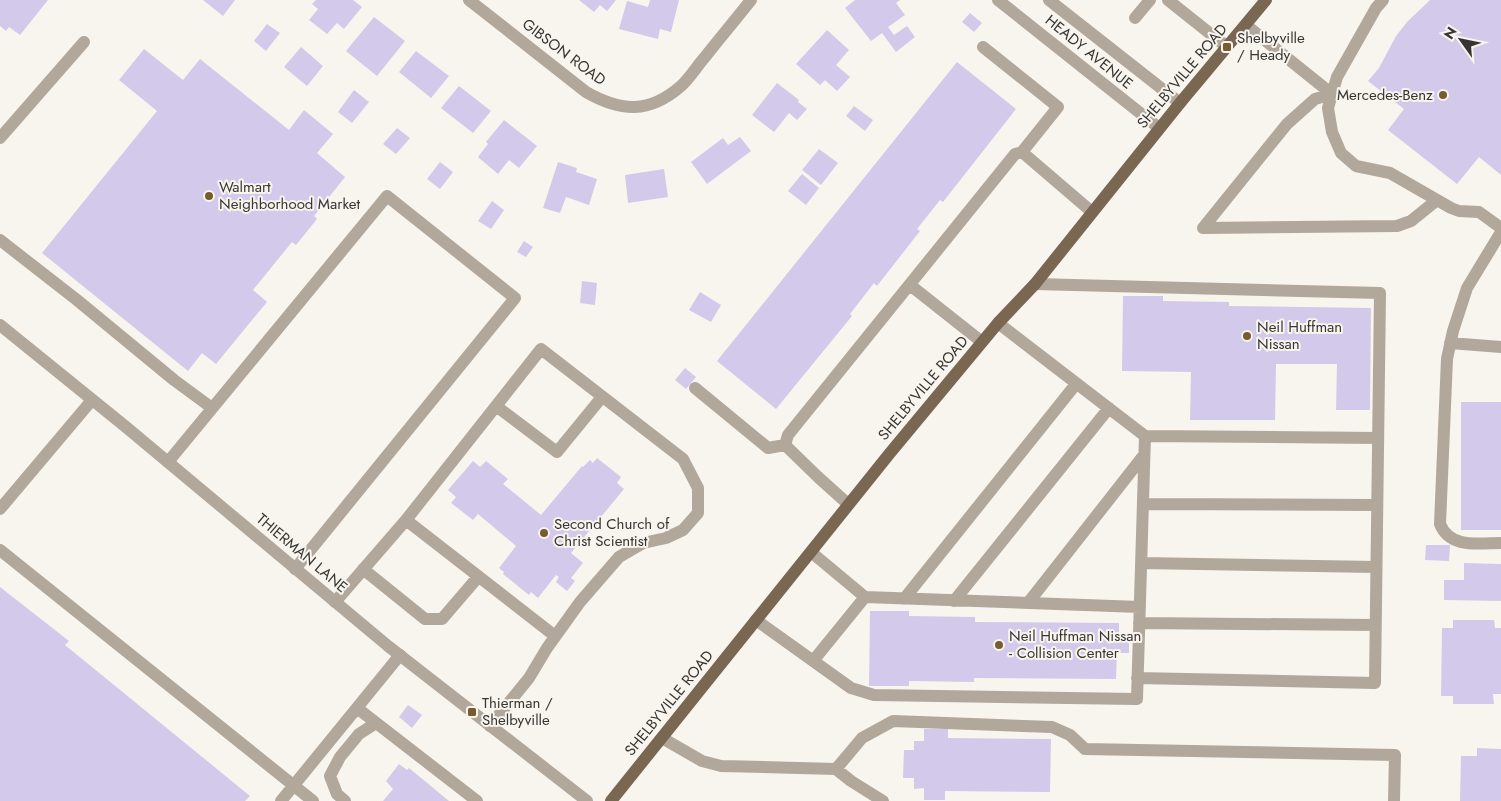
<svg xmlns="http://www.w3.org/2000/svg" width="1501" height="801" viewBox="0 0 1501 801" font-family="Jost,sans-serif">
  <rect width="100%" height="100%" fill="#f8f4ee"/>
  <path fill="#d3caeb" d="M0 0H48L20 35 9 27 6 31 0 26Z
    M203 0H235L223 16Z
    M316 0H353L362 7 344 29 337 23 327 34 309 20 318 9 312 4Z
    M579 0H616L607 11 600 5 594 12Z
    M650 0H679L671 32 660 29 658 39 619 29 627 1 648 7Z
    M855 0H900L896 3 905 15 888 27 894 35 907 26 915 37 896 52 882 33 871 41 845 8Z
    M1430 0H1501V175L1479 157 1457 184 1388 130 1404 109 1368 81 1379 68 1396 36 1407 22Z
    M970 13 982 23 974 32 962 22Z
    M374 17 405 41 377 76 346 51Z
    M267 24 280 33 266 51 254 41Z
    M827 30 849 50 836 65 850 77 837 91 825 80 820 85 796 64Z
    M301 47 323 66 307 86 284 67Z
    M144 49 183 80 200 59 289 130 304 110 333 134 317 153 345 177 314 216 317 219 296 245 292 242 253 290 267 302 216 364 202 353 188 371 42 253 157 111 119 80Z
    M416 51 449 76 431 98 399 72Z
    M957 62 1016 109 943 202 940 200 917 229 920 231 877 286 874 283 850 314 852 316 776 409 717 361Z
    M777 83 799 100 798 102 807 109 797 120 789 113 774 132 752 115Z
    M459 86 491 111 473 133 441 108Z
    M354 90 369 102 352 123 338 112Z
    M854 106 873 120 865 131 846 116Z
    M504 120 537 146 519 168 509 160 498 174 478 157 488 144 486 142Z
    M397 128 410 138 396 154 383 144Z
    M740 137 751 151 707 184 691 162 723 138 728 145Z
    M819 149 838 163 821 185 802 170Z
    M440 162 453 172 440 189 427 179Z
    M558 162 577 168 576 172 597 179 589 205 566 197 560 213 543 208Z
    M664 169 668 197 628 203 625 175Z
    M802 174 819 188 806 205 788 191Z
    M492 201 504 210 491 229 478 221Z
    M524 241 533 247 526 257 517 252Z
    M582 281 597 283 595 305 580 303Z
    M700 292 721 305 711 322 689 310Z
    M1123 296H1163V301L1229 302V306L1371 308 1370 410H1336L1337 364H1276L1275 420H1190L1191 372 1122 371Z
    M685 368 696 377 686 389 675 380Z
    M1461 402H1501V530H1461Z
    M597 458 621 477 617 483 624 489 571 553 583 563 571 578 575 581 567 591 556 582 559 577 556 575 538 598 531 592 529 595 503 574 504 572 499 568 516 546 478 514 473 520 451 503 456 497 448 490 473 461 480 467 486 461 508 479 503 484 541 515 582 466 583 467 590 460 593 463Z
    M1426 545H1450L1449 561 1425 560Z
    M1464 563 1501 564V601L1444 600V580H1464Z
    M0 587 69 641 65 645 250 796 245 801H0Z
    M870 611H909V616L975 617V622L1119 623V638H1129V653H1117L1116 679 974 678V682L909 681V686H869Z
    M1453 620H1494L1495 628H1501V694H1493L1494 704H1453V696H1441L1442 628H1453Z
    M408 705 422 715 412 728 399 717Z
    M924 729H948V738L1051 739 1050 792 945 791V800H924V788L914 789V778H903L904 750H914V741H924Z
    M1477 748 1501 749V801H1460L1461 756H1477Z
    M399 764 407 770 409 768 449 801H383L393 789 386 781Z"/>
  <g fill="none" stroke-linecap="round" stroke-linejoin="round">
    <path stroke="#b2a79b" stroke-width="12" d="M1168 0 1227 47
      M1383 0 1376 8 1337 77 1328 108 1332 132 1341 153 1356 166 1390 173 1451 208 1459 211 1479 212 1501 228
      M1135 18 1150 0
      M1246 25 1332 94 1315 99 1287 124 1203 228 1397 226 1411 221 1437 200
      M983 47 1058 107 1022 152
      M0 138 84 42
      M1501 232 1467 288 1453 331 1447 359 1440 524C1450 549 1479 543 1501 543
      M0 240 77 300 174 380 212 408
      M1035 284 1380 293 1375 683 1137 678
      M910 285 982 342
      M1450 343 1501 347
      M695 388 768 448 785 445
      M496 406 557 452 602 397
      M1145 436 1378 438
      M168 462 387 196 515 298 295 569
      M848 504 818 477 785 445 788 435 1015 154 1022 152 1092 212
      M1143 504 1377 505
      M0 509 92 400
      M406 520 541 349 683 459 698 488V513L683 530 666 538 643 543 619 557 580 602 547 648 529 678 490 726
      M0 550 313 801
      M811 552 865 597 1140 607
      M1141 563 1376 567
      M363 569 425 619H442L478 577
      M904 599 1076 384
      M954 601 1109 408
      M335 602 406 520 555 636
      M1028 603 1144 455
      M756 620 851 688 874 695 1137 699 1145 436 998 323
      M1139 623 1375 625
      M813 661 865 597
      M357 708 477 801
      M662 738 702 761 721 766 836 769 851 781 883 801
      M836 769 862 738 893 721 1052 727 1070 735 1085 749 1395 755 1394 801
      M281 801 400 655
      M345 801 337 794 330 776 340 757 359 734 376 723"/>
    <path stroke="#b2a79b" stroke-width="12" d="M469 0 586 92C621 112 649 114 681 86 690 78 697 66 705 57 720 38 736 19 751 0
      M998 0 1159 128
      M1049 0 1180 103
      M0 325 126 427 388 646 587 801"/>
    <path stroke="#796752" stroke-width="12" d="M611 801 890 453 998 323 1035 284 1180 103 1266 0"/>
  </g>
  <g fill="#785b2e" stroke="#f8f4ee" stroke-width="2">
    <rect x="1222" y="42" width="10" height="10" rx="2.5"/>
    <circle cx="1443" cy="95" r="5"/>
    <circle cx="209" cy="196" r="5"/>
    <circle cx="1247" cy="336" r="5"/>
    <circle cx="544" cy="533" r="5"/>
    <circle cx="999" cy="645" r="5"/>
    <rect x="467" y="707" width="10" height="10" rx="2.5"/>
  </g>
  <g text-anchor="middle" stroke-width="4" stroke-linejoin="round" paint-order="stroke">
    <g font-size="15" fill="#373533" stroke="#f8f4ee" text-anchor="start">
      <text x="1237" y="43">Shelbyville<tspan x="1237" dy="17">/ Heady</tspan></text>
      <text x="1433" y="100" text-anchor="end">Mercedes-Benz</text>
      <text x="219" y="192">Walmart<tspan x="219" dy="17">Neighborhood Market</tspan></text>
      <text x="1257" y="332">Neil Huffman<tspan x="1257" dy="17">Nissan</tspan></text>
      <text x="554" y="529">Second Church of<tspan x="554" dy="17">Christ Scientist</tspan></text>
      <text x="1009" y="641">Neil Huffman Nissan<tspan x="1009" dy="17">- Collision Center</tspan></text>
      <text x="482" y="708">Thierman /<tspan x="482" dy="17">Shelbyville</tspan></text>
    </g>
    <g font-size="15" fill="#373533" stroke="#f8f4ee">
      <text transform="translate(564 52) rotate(37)" y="5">GIBSON ROAD</text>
      <text transform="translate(1089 52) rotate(39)" y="5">HEADY AVENUE</text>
      <text transform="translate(1182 76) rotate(-50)" y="5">SHELBYVILLE ROAD</text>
      <text transform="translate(923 388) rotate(-50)" y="5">SHELBYVILLE ROAD</text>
      <text transform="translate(302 553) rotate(40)" y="5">THIERMAN LANE</text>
      <text transform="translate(669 703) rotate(-51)" y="5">SHELBYVILLE ROAD</text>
    </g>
  </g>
  <g transform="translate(1461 40) rotate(303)" stroke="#f8f4ee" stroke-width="4" paint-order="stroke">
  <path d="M0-4L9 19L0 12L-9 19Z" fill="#373533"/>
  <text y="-8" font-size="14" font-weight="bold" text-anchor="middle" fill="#373533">N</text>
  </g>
</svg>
